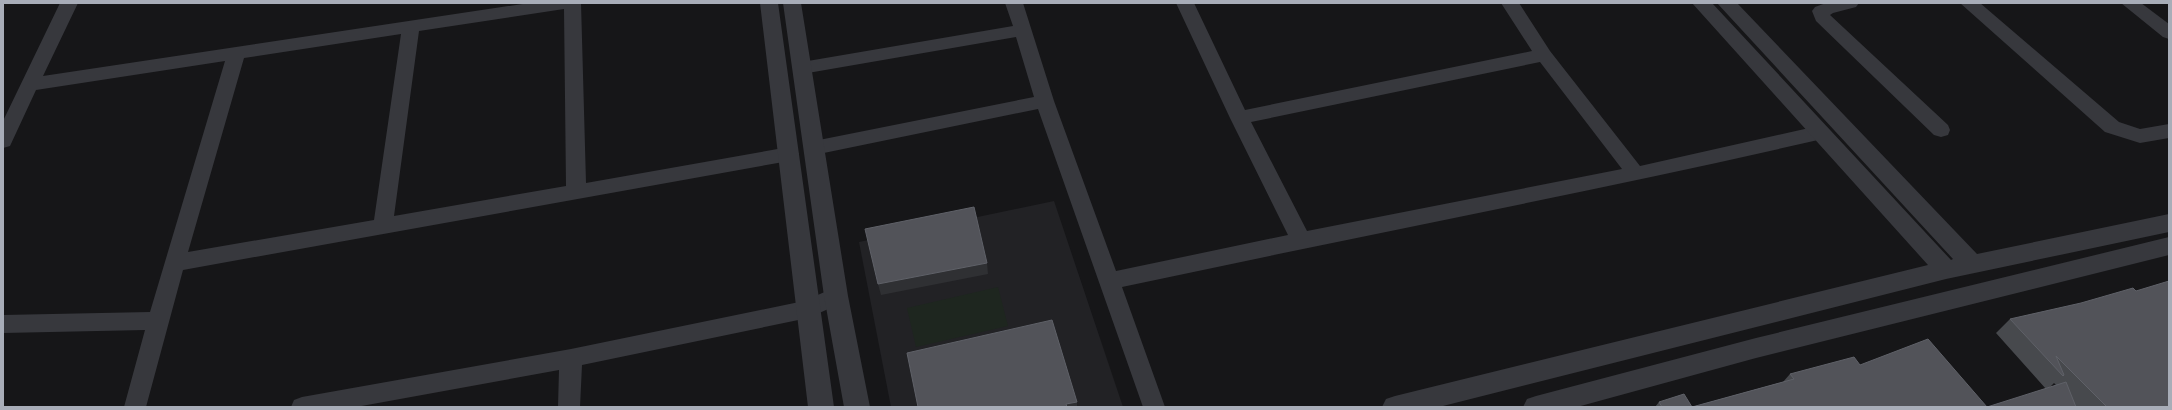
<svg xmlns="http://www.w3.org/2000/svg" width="2172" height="410" viewBox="0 0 2172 410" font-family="'Nunito Sans',sans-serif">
  <rect width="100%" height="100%" fill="#161618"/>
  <path fill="#222225" d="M1054 201 1123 407H891L859 242Z"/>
  <path fill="#1e261f" d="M998 287 1008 326 916 347 907 308Z"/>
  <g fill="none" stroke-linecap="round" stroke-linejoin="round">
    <path fill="#37383d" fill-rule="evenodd" d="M60 3H78L43 76 529 3H581L586 183 789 147 796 149 799 154 796 159 789 161 183 270 146 407H124L145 330 3 333V315L150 312 225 61 36 90 10 146 3 148V121ZM564 9 566 186 394 216 419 31ZM401 34 374 220 188 252 244 58Z
      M1005 3H1023L1054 101 1116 271 1288 235 1230 118 1176 3H1194L1245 110 1532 51 1501 3H1519L1550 51 1640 166 1818 126 1825 128 1827 133 1825 138 1818 140C1587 193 1354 237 1122 287L1165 407H1143L1038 109 814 155 807 153 804 148 807 143 814 141 1034 97 1016 37 802 74 796 72 793 68 796 64 802 62 1013 26ZM1540 62 1622 169 1307 231 1251 122Z
      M1826 3H1859L1856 7 1833 13 1830 15 1948 125 1950 130 1948 135 1941 137 1934 135 1816 21 1812 11 1815 7Z
      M1960 3H1980L2119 122 2140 129 2169 124V138L2140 143 2105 132Z
      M2121 3H2141L2169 24V39L2163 37Z
      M836 287 844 290 847 296 844 302 808 318 582 365 580 407H558L559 370 356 407H291L294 400 302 397 571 349 804 301Z"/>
    <path fill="#37383d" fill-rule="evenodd" d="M760 3H778L834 407H808Z
      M783 3H801L848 296 870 407H844L824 296Z
      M1692 3H1712L1951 260 1953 259 1717 3H1737L1977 254 2169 214V232L1946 279 1439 407H1382L1386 399 1395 396 1928 265Z
      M2169 237V255L1756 358 1577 407H1523L1527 399 1536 396 1756 338Z"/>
  </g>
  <path fill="#47494d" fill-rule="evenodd" d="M2010 319 2169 407H2077L2076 406V407H1692L1783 382 1790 374 1860 365 1987 407 2046 389 1996 333ZM2054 383 2056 385 2049 388Z
    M1659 402 1692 407H1655Z"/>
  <path fill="#2f3033" d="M987 263 988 274 881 295 878 284Z
    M1077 402V407H1066V404Z"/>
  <path fill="#525359" stroke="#5f6168" d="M974 207 987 263 878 284 865 229Z
    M2169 281V407H2107L2056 356 2064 375 2063 376 2010 319 2081 303 2133 288 2136 291Z
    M1052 320 1077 402 1066 404 1067 407H918L907 353Z
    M1928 339 1987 407 2066 382 2076 407H1692L1794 379 1790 374 1854 357 1860 365Z
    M1684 394 1692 407H1662L1659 402Z"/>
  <rect width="2172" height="410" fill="none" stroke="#a8adb8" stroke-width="8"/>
</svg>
